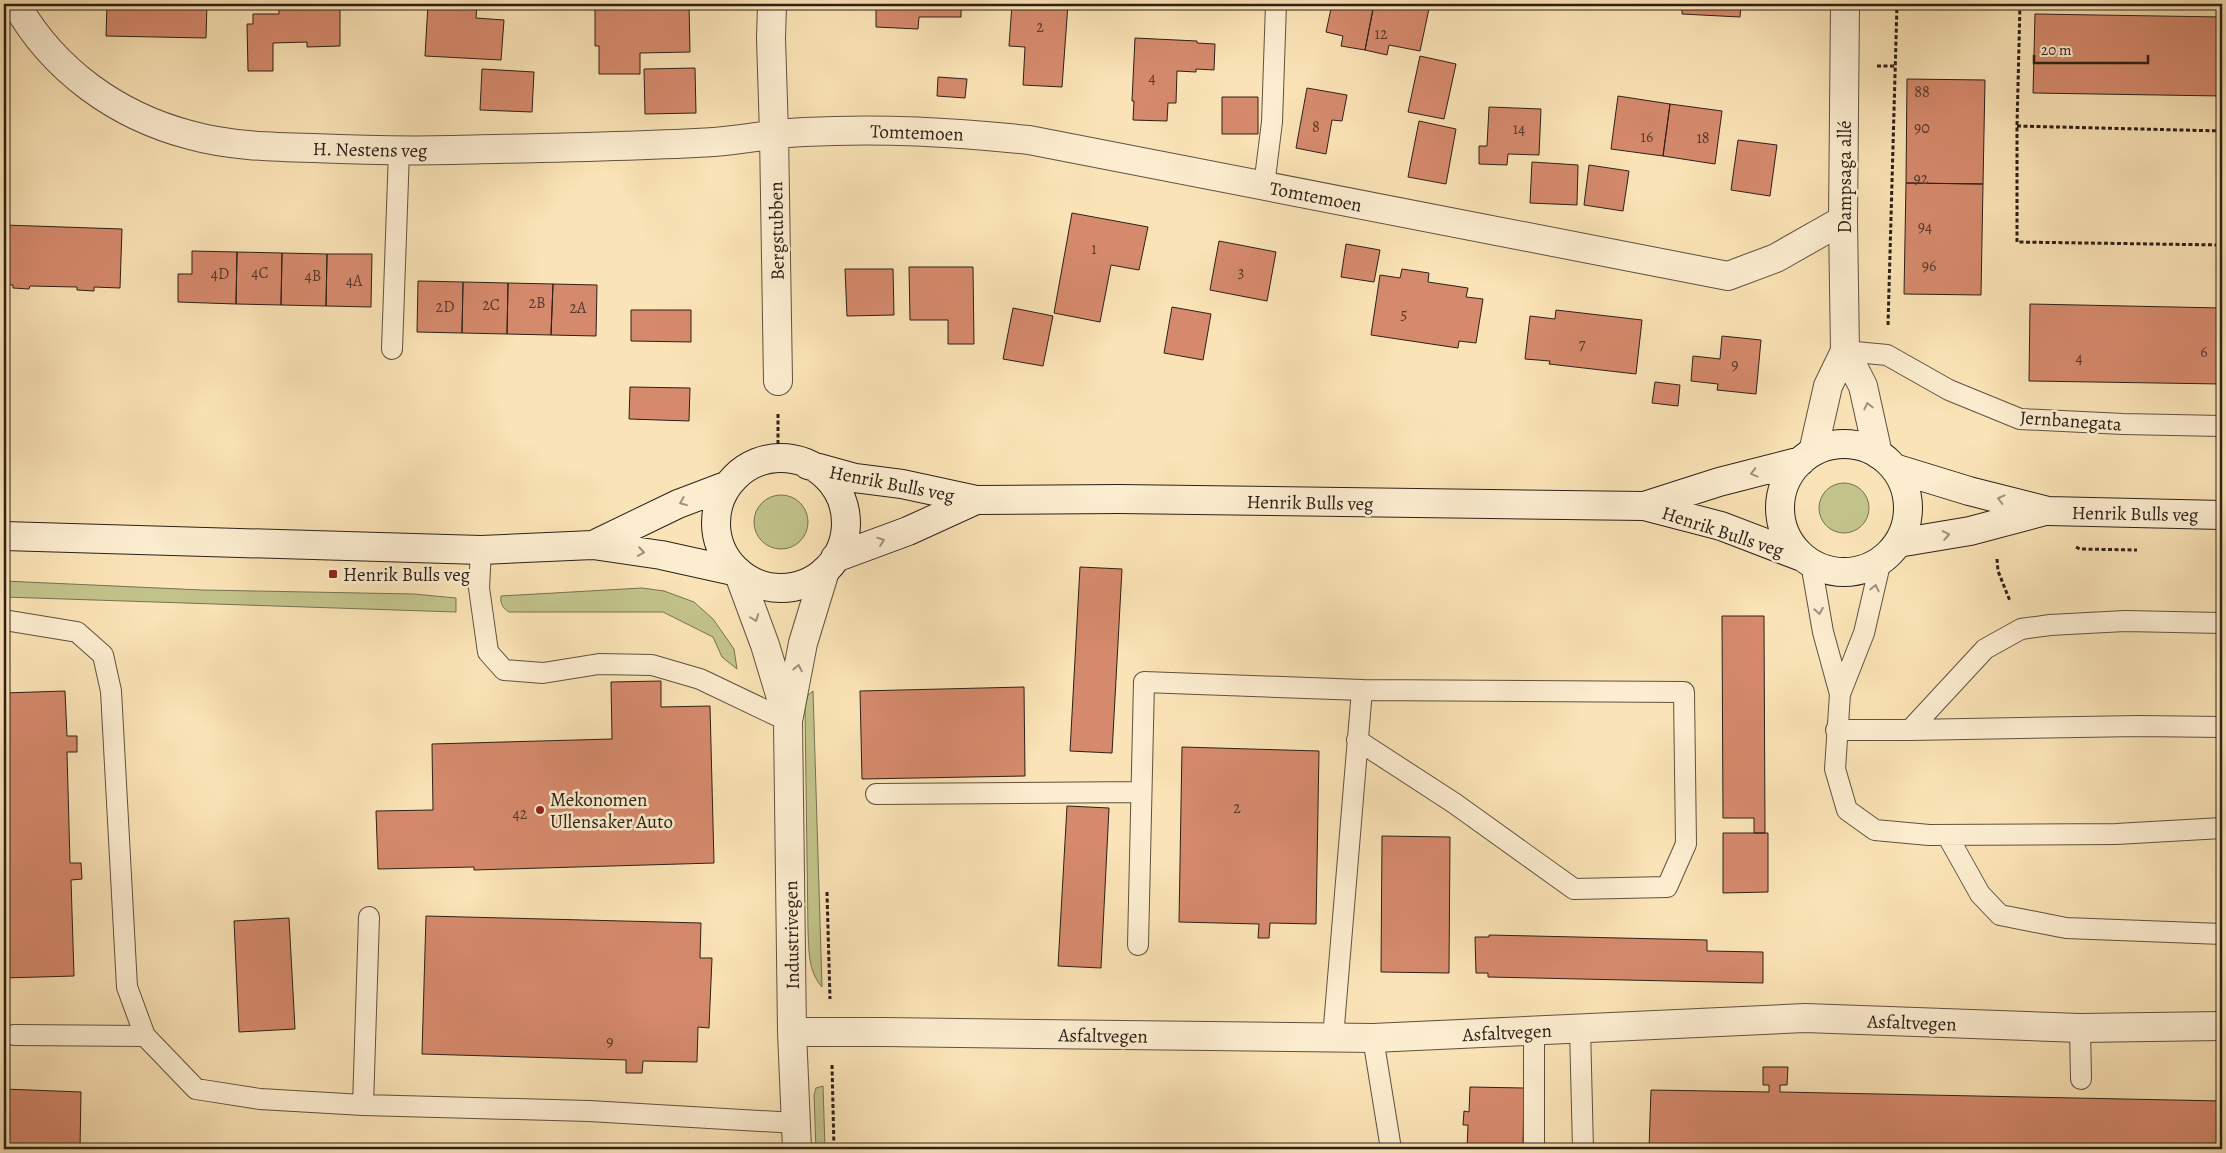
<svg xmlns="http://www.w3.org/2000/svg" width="2226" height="1153" viewBox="0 0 2226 1153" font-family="Alegreya,serif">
  <rect width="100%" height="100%" fill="#fae3b6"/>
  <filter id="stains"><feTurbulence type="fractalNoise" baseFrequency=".004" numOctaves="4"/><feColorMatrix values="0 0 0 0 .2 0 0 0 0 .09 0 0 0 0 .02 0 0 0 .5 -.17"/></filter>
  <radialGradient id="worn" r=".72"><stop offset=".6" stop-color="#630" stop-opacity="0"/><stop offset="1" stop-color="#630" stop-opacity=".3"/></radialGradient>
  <path fill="#c2c38b" stroke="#777251" d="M1819 508a25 25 0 1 1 50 0a25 25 0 1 1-50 0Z
    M754 522a27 27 0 1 1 54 0a27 27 0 1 1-54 0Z
    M4 581 202 590 414 594 456 598V612L4 597Z
    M642 588 664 591 694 602 713 619 734 649 737 669 722 657 713 637 663 612H509C503 608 500 604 501 596Z
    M813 691 822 987C808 971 809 951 808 930L805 708 808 695Z
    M823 1086 825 1149H816L814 1095 816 1088Z"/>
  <path fill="#d68a6d" stroke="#2c2017" d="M107 4H207L206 38 106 36Z
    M279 4H340V46L307 47V42L273 43V71H248L247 24H253V14H279Z
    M428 4H477L476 18 504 20 501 60 425 56Z
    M595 4H689L690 52 640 53V74H599V46H595Z
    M876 4H961V17H919L918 29 876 27Z
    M1012 4H1068L1062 87 1023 85 1025 47 1009 46Z
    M1332 4H1374L1365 50 1341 46 1343 36 1326 32Z
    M1374 4H1430L1420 51 1389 45 1387 55 1365 50Z
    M1682 4H1741L1740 17 1682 14Z
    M1908 4H1985V8H1908Z
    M2035 14 2222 17V96L2033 93Z
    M1135 38 1197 41V43L1215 44 1214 70 1196 69V72L1177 71 1176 103H1168L1167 121 1133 120 1134 101H1132Z
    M1420 56 1456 64 1444 119 1408 112Z
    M695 68 696 113 645 114 644 69Z
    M482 69 534 72 532 112 480 110Z
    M938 77 967 79 965 98 937 96Z
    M1907 79 1985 80 1983 184 1906 183Z
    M1307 88 1347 95 1342 121 1332 120 1326 154 1296 148Z
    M1618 96 1670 104 1663 156 1611 149Z
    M1222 97H1258V134H1222Z
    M1670 104 1722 111 1715 164 1663 156Z
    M1489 107 1541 109 1539 155 1508 154 1507 165 1479 164V146H1487Z
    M1419 121 1456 129 1446 184 1408 177Z
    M1738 140 1777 145 1770 196 1731 190Z
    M1532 162 1578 165 1577 205 1530 203Z
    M1589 165 1629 171 1623 211 1584 205Z
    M1906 183 1983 184 1981 295 1904 294Z
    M1072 213 1148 227 1139 270 1111 265 1100 322 1054 313Z
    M4 225 122 229 120 288 94 287V291L77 290V287L30 286 29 289 13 288V285H4Z
    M1219 241 1276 252 1267 301 1210 290Z
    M1346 244 1380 250 1374 282 1341 277Z
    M192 251 237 252 236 304 178 302V274H192Z
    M237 252 282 253 281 305 236 304Z
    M282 253 327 254 326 306 281 305Z
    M327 254H372L371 307 326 306Z
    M909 267H973L974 344H948V320H910Z
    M845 269H893L894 315 847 316Z
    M1402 269 1429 273 1428 282 1468 288 1466 297 1483 299 1476 343 1459 341 1458 348 1371 335 1380 275 1400 278Z
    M418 281 463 282 462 333 417 332Z
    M463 282 508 283 507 334 462 333Z
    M508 283 553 284 551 335 507 334Z
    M553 284 597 285 596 336 551 335Z
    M2030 304 2222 308V384L2029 381Z
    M1172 307 1211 314 1203 360 1164 353Z
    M1013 308 1053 316 1043 366 1003 359Z
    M631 310H691V342L631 341Z
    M1556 310 1642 320 1636 374 1549 364 1550 361 1525 359 1530 316 1555 319Z
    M1722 336 1761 340 1756 394 1717 390 1718 384 1691 381 1693 356 1720 359Z
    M1655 382 1680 385 1678 406 1652 403Z
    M630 387 690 388 689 421 629 419Z
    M1080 567 1122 569 1112 753 1070 751Z
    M1722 616H1764L1765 833H1754V818H1723Z
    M661 681V707L710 706 714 863 474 870V867L378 869 376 811 433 810 432 744 612 739 611 682Z
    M1024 687 1025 776 862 779 860 691Z
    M65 691 67 736H77V752H67L70 863H81L82 879 71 880 74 976 4 978V693Z
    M1182 747 1319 751 1316 924 1270 923 1269 938H1258L1259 924 1179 922Z
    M1067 806 1109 808 1101 968 1058 966Z
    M1723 833H1768V892L1723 893Z
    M1382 836 1450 837 1449 973 1381 972Z
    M426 916 701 923 700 958H712L709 1028 698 1027 697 1062 643 1061 642 1073H626V1060L422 1054Z
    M289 918 295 1029 239 1032 234 921Z
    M1489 935 1707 940V951L1763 952V983L1488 977V973H1476L1475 937H1489Z
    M1763 1067H1788L1787 1085H1780V1092L2222 1101V1149H1649L1651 1090 1769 1092V1085H1763Z
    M1470 1087 1524 1088 1523 1149H1467L1468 1125H1463L1464 1111 1469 1112Z
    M4 1089 81 1092 80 1149H4Z"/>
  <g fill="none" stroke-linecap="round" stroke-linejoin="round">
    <g stroke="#60513f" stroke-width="22">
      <path id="lane" d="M1264 186 1272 122 1276 4
        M392 349 399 151
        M1845 351 1887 355 1949 390 2020 419 2123 424 2222 426
        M481 550 479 588 488 652 504 670 543 673 599 664 652 665 700 679 788 721
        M1811 563 1823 632 1840 694 1864 633 1881 560
        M4 620 77 632 103 655 111 691 127 987 145 1036 196 1089 260 1099 363 1105 589 1111 796 1123
        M1840 694 1835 769 1847 810 1875 830 1929 835 2116 834 2222 828
        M1836 730H1910L1985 649 2021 629 2050 625 2125 621 2222 623
        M1910 730 2139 726 2222 727
        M876 794 1141 792
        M1947 835 1980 894 2000 915 2066 928 2222 934
        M1138 945 1144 682 1362 690 1684 692 1686 844 1667 887 1574 889 1454 803 1357 740
        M1580 1028 1583 1149
        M2080 1028 2081 1079
        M1534 1030V1149
        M14 1035 145 1036
        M1333 1038 1362 690
        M1373 1038 1391 1149
        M363 1105 369 917"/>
    </g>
    <g stroke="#60513f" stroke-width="30">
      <path id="street" d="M16 4C53 70 117 116 190 135 229 146 272 147 313 148 359 150 405 151 452 150 539 148 627 147 714 142 744 140 774 133 804 132 882 128 951 132 1029 140L1728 276 1776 258 1843 220
        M772 4 771 39 774 134 778 381
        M1845 4 1843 220 1845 351 1863 386 1878 454
        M1813 452 1828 386 1845 351
        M738 572 765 645 788 721 803 643 825 571
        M788 721 792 1032 797 1149
        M792 1032H883L1373 1038 1805 1018 2080 1028 2222 1026"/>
    </g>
    <g stroke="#2c2017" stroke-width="30">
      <path id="secondary" d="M1780 508a64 64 0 1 1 128 0a64 64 0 1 1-128 0Z
        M716 523a65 65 0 1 1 130 0a65 65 0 1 1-130 0Z
        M808 465 855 478 902 484 976 500 1119 499 1644 506 1721 526 1802 557
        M1894 468 1969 491 2048 511 2222 515
        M1644 506 1719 482 1801 461
        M4 536 481 550 593 545 661 555 738 572
        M1898 543 1970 531 2045 511
        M593 545 678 504 728 485
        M835 558 908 531 976 500"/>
    </g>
    <path stroke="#2c2017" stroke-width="3" stroke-dasharray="4 2.5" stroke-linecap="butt" d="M2020 4 2017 126V242L2222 245
      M1877 66H1896
      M2017 126 2222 131
      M1888 325 1897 4
      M778 414V448
      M2076 547 2080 549 2137 550
      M1997 559 1998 571 2010 601
      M827 892 830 999
      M832 1065 834 1149"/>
    <use href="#lane" stroke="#fcedd0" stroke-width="20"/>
    <use href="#street" stroke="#fcedd0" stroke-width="28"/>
    <use href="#secondary" stroke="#fcedd0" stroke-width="28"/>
  </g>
  <defs><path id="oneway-chevron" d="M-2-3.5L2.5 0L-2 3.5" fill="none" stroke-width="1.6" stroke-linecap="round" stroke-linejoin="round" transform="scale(1.25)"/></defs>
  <g stroke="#9e917d">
    <use href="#oneway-chevron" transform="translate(1868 406) rotate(-103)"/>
    <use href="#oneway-chevron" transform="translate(1754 473) rotate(165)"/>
    <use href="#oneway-chevron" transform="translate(2001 499) rotate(-166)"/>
    <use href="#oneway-chevron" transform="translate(683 502) rotate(158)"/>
    <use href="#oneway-chevron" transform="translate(1946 535) rotate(-10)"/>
    <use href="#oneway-chevron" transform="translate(881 541) rotate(-19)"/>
    <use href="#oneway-chevron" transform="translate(641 552) rotate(9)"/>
    <use href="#oneway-chevron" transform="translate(1875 588) rotate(-77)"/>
    <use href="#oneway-chevron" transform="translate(1819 611) rotate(80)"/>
    <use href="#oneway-chevron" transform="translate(755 618) rotate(69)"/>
    <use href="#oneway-chevron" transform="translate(798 668) rotate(-79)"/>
  </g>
  <g fill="#8f2418" stroke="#fcedd0" stroke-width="2">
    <rect x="328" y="569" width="10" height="10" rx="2.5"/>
    <circle cx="540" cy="810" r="5"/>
  </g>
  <g text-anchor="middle" stroke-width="5" stroke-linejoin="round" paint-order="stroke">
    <g font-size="16" fill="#563a2c">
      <text x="1040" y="32">2</text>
      <text x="1381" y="39">12</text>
      <text x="1152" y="83">4</text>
      <text x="1922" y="97">88</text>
      <text x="1316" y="132">8</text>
      <text x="1922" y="133">90</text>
      <text x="1519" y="134">14</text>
      <text x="1647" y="142">16</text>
      <text x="1703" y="143">18</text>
      <text x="1921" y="184">92</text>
      <text x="1925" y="232">94</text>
      <text x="1094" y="254">1</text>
      <text x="1929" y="271">96</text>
      <text x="1241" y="277">3</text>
      <text x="260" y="278">4C</text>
      <text x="220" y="279">4D</text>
      <text x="313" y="281">4B</text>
      <text x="354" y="286">4A</text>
      <text x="537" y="308">2B</text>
      <text x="491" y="310">2C</text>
      <text x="445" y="312">2D</text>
      <text x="578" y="313">2A</text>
      <text x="1404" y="319">5</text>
      <text x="1582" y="349">7</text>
      <text x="2204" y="357">6</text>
      <text x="2079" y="363">4</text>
      <text x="1735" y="370">9</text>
      <text x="1237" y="813">2</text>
      <text x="520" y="819">42</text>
      <text x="610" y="1047">9</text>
    </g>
    <g font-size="19" fill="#2c2017" stroke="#fcedd0">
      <text transform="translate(917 132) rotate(2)" y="7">Tomtemoen</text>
      <text transform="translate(370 149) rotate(1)" y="7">H. Nestens veg</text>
      <text transform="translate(1844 177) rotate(-90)" y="7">Dampsaga allé</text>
      <text transform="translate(1316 196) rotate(11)" y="7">Tomtemoen</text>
      <text transform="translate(776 231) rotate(-91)" y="7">Bergstubben</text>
      <text transform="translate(2071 420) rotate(4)" y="7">Jernbanegata</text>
      <text transform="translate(892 483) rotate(11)" y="7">Henrik Bulls veg</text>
      <text transform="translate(1310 502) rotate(1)" y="7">Henrik Bulls veg</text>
      <text transform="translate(2135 513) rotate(1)" y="7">Henrik Bulls veg</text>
      <text transform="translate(1723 531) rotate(18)" y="7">Henrik Bulls veg</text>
      <text transform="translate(791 935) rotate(-91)" y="7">Industrivegen</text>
      <text transform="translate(1912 1022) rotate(2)" y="7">Asfaltvegen</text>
      <text transform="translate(1507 1032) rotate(-3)" y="7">Asfaltvegen</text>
      <text transform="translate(1103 1035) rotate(1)" y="7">Asfaltvegen</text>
    </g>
    <g font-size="19" fill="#2c2017" stroke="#fcedd0" text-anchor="start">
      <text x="343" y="581">Henrik Bulls veg</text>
      <text x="550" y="806">Mekonomen<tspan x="550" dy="22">Ullensaker Auto</tspan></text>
    </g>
  </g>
  <rect width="2226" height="1153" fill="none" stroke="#fae3b6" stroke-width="20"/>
  <rect x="5" y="5" width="2216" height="1143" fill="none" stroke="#2c2017" stroke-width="2.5"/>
  <rect x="10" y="10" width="2206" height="1133" fill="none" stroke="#2c2017"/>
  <path d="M2034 55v8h114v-8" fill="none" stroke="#2c2017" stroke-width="2.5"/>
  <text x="2041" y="55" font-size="15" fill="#2c2017" stroke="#fcedd0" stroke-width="4" paint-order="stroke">20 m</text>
  <rect width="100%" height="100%" filter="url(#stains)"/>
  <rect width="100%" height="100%" fill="url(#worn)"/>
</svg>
